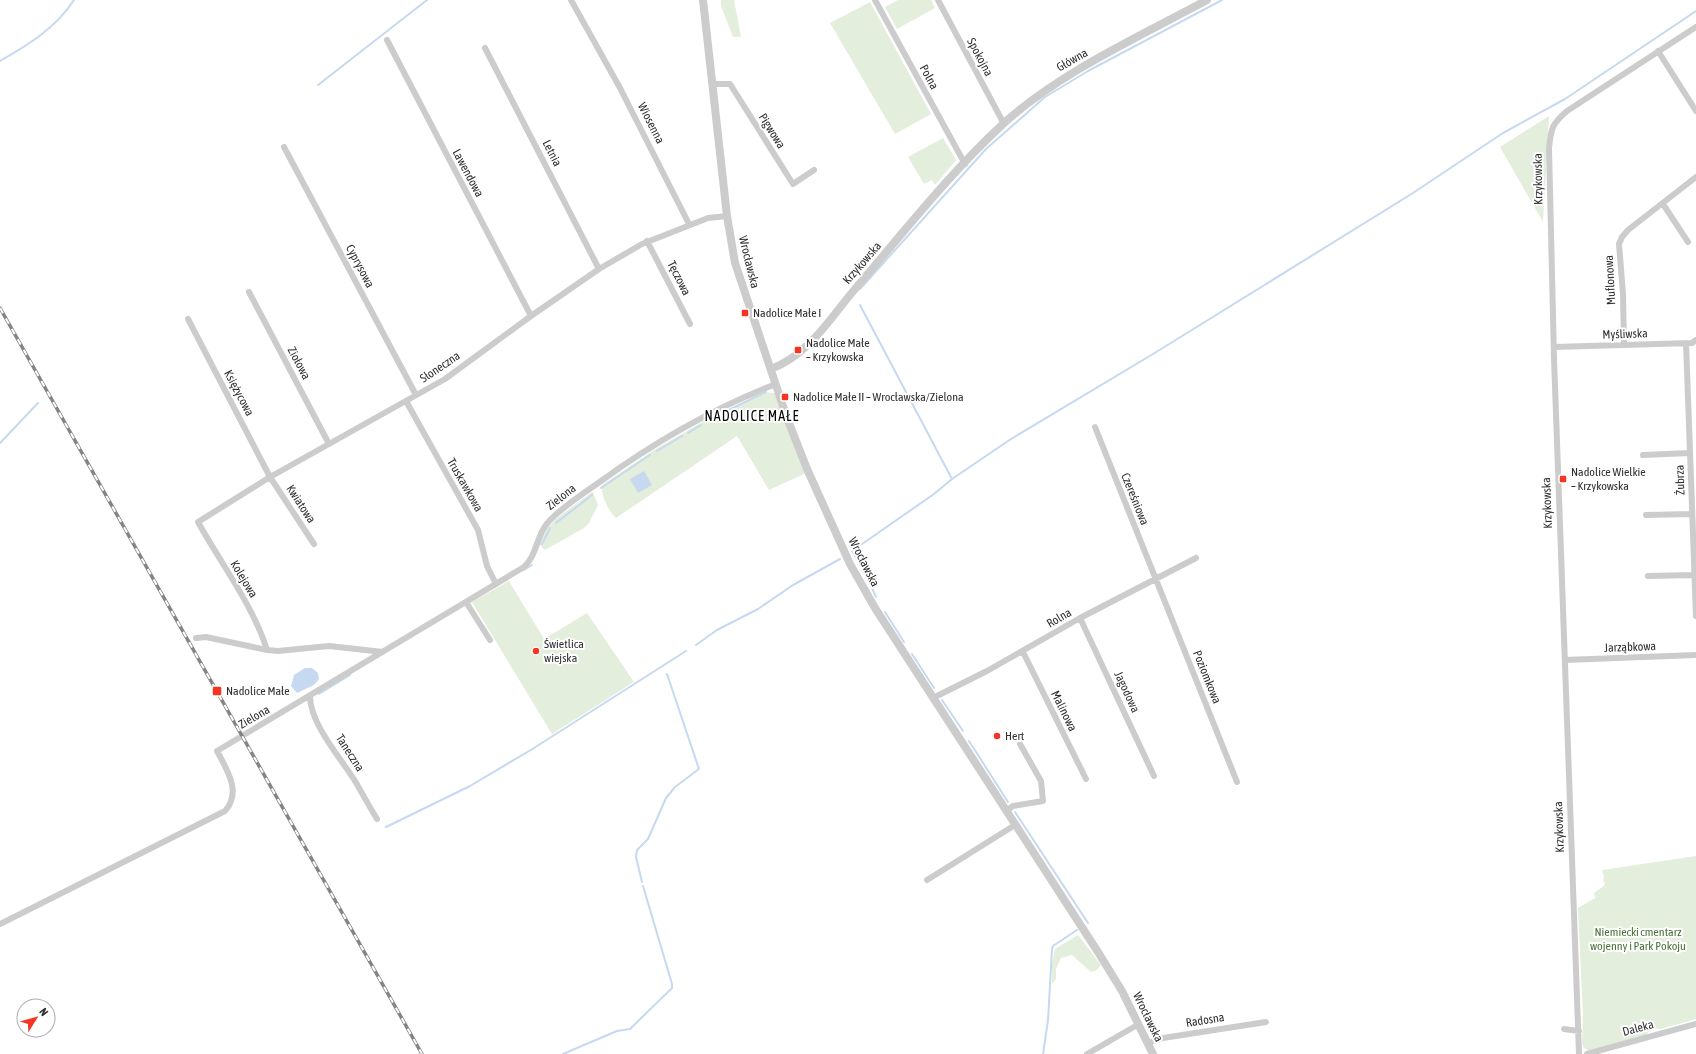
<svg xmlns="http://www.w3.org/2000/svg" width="1696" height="1054" viewBox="0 0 1696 1054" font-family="'Asap Condensed',sans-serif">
  <rect width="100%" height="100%" fill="#fff"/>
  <path fill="#e3eedc" d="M721 0H734L741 37H733L721 6Z
    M898 0H931L935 8 897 29 885 7Z
    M870 2 931 114 895 134 830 23Z
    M1549 116 1543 222 1500 147Z
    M943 138 956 160 935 185 932 180 924 184 908 157Z
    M763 392 775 393 782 415 804 472V474L769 490 737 436 616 518C609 512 600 494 602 485L654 450 704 421Z
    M592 492H593L598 505 589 523 584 528 545 550 540 545V543L548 527 557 518Z
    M509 581 544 639 587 613 634 682 552 734 472 602Z
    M1696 856V1019L1661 1029 1652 1028 1645 1036 1589 1051 1584 1048 1582 1043 1583 1016 1578 908 1595 898 1594 893 1604 886 1605 883 1603 881 1604 877 1602 870Z
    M1078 935 1101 965 1097 970 1091 972 1072 955 1061 958 1056 969V979L1052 984V964L1055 949Z"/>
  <path fill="#c6d9f0" d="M644 471 652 485 638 493 630 479Z
    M305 668H312L318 673 319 679 314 685 297 693 291 686 294 675Z"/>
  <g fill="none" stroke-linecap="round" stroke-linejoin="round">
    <path stroke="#c6d9f0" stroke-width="2" d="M0 61C28 45 56 28 74 0
      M318 85 427 0
      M860 289 986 149 1045 97 1088 71 1222 0
      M860 305 952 479
      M706 421 766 392
      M688 433 701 425
      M0 443 38 403
      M657 451 682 436
      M601 488 650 455
      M556 523 592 495
      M542 544 550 528
      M524 570 532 565
      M876 597 866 574 852 551 934 494 952 479 1011 439 1153 354 1413 193 1503 133 1565 99 1696 11
      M885 612 904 642
      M696 645 717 630 758 609 793 585 840 559
      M912 654 934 688
      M319 694 350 675
      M942 700 963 731
      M969 741 1008 802
      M1015 812 1088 923
      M386 827 470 786 534 748 686 651
      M642 882 636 857 637 850 648 839 666 798 675 787 699 769 667 674
      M563 1054 617 1031 630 1029 672 988V984L643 886
      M1043 1054 1048 1020 1052 949 1053 946 1077 930"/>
    <path stroke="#ccc" stroke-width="6" d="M571 0 620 88 689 224
      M875 0 965 164
      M938 0 1004 124
      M387 40 531 316
      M485 48 599 269
      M1658 51 1696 111
      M712 84H730L793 184 814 170
      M284 147 416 395
      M1663 204 1688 242
      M647 241 690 324
      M249 292 329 444
      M188 319 270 477 314 544
      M1686 343 1696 616
      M1624 345 1623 294 1619 244 1622 237 1628 230 1696 177
      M1554 347 1692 343 1696 340
      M406 401 478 530 487 566 496 584
      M1095 427 1237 782
      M1643 455 1690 453
      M1646 515 1692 514
      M1648 576 1695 575
      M466 602 490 640
      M1080 618 1154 776
      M196 638 206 637 267 650 278 651 329 646 383 652
      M267 650C254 607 220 562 198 522L270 477 445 379 531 316 599 269 642 244 708 218 727 216
      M1023 652 1086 779
      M1565 660 1696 655
      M310 697C311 725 340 757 355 781 362 793 369 806 377 819
      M933 698 987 671 1080 618 1196 558
      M1006 811 1013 806 1043 801 1041 781 1020 744
      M927 880 1015 825
      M0 924 225 811C242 792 227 770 217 751L524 567C538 554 536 534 550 520 565 505 584 493 601 481 655 442 714 408 776 384
      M1564 1029 1579 1031
      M1148 1043 1163 1038 1266 1022
      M1087 1054 1139 1024
      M1579 1054 1554 358 1549 148C1551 128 1552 124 1567 111L1696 27
      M1587 1054 1696 1024"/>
    <path stroke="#ccc" stroke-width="8" d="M703 0 727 216 735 263 787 418 807 469 850 564 875 608 1098 952 1122 991 1153 1054
      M771 369C809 355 830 318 855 289 903 233 949 174 1003 124 1060 72 1139 37 1207 0"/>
    <g stroke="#848484" stroke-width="3.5">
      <path id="rail" d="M0 308 422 1054"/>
    </g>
    <use href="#rail" stroke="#fff" stroke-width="2" stroke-dasharray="6" stroke-linecap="butt"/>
  </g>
  <g fill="#f73421" stroke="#fff" stroke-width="1.5">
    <rect x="741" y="309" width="8" height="8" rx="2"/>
    <rect x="794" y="346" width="8" height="8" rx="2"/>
    <rect x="781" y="393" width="8" height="8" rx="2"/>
    <rect x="1559" y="475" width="8" height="8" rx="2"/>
    <circle cx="536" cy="651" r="4"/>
    <rect x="212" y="686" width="10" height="10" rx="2"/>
    <circle cx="997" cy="736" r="4"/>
  </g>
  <g text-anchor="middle" stroke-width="4" stroke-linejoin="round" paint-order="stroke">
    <g font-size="12" fill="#2f2f2f" stroke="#fff">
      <text transform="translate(980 57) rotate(62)" y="4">Spokojna</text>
      <text transform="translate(1072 60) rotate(-30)" y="4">Główna</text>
      <text transform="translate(929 77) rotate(61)" y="4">Polna</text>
      <text transform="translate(651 123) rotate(63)" y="4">Wiosenna</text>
      <text transform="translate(772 131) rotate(58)" y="4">Pigwowa</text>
      <text transform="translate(552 153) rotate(63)" y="4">Letnia</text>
      <text transform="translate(468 173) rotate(62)" y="4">Lawendowa</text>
      <text transform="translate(1538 179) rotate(-91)" y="4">Krzykowska</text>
      <text transform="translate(749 262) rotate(76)" y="4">Wrocławska</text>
      <text transform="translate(862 263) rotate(-49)" y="4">Krzykowska</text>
      <text transform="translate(360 266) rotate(62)" y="4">Cyprysowa</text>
      <text transform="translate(679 278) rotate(63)" y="4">Tęczowa</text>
      <text transform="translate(1610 280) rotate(-93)" y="4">Muflonowa</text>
      <text transform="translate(1625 334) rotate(-2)" y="4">Myśliwska</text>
      <text transform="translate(299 363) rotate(62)" y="4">Ziołowa</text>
      <text transform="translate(440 367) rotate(-34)" y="4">Słoneczna</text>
      <text transform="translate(239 393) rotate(62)" y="4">Księżycowa</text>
      <text transform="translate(1680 480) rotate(-92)" y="4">Żubrza</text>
      <text transform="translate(465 485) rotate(60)" y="4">Truskawkowa</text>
      <text transform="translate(561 497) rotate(-38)" y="4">Zielona</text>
      <text transform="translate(1135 499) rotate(68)" y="4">Czereśniowa</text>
      <text transform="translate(1547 503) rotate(-92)" y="4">Krzykowska</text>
      <text transform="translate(301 504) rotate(57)" y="4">Kwiatowa</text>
      <text transform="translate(864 562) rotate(63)" y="4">Wrocławska</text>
      <text transform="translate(244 579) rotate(59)" y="4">Kolejowa</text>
      <text transform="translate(1059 618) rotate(-30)" y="4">Rolna</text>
      <text transform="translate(1630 647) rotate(-2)" y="4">Jarząbkowa</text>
      <text transform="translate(1207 677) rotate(68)" y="4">Poziomkowa</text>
      <text transform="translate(1127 692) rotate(65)" y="4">Jagodowa</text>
      <text transform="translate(1064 711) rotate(64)" y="4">Malinowa</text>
      <text transform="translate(254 717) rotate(-30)" y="4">Zielona</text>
      <text transform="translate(350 753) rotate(57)" y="4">Taneczna</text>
      <text transform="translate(1559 827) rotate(-92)" y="4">Krzykowska</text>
      <text transform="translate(1148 1017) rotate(64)" y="4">Wrocławska</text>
      <text transform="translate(1205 1020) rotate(-9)" y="4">Radosna</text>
      <text transform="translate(1638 1028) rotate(-15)" y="4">Daleka</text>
    </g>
    <g font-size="12" fill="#2f2f2f" stroke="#fff" text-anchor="start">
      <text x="753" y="317">Nadolice Małe I</text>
      <text x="806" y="347">Nadolice Małe<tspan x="806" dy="14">– Krzykowska</tspan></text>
      <text x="793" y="401">Nadolice Małe II – Wrocławska/Zielona</text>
      <text x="1571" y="476">Nadolice Wielkie<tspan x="1571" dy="14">– Krzykowska</tspan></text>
      <text x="544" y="648">Świetlica<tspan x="544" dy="14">wiejska</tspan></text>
      <text x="226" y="695">Nadolice Małe</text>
      <text x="1005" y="740">Hert</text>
    </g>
    <g font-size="12" fill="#497038" stroke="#fff">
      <text x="1638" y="936">Niemiecki cmentarz<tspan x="1638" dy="14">wojenny i Park Pokoju</tspan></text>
    </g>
    <g font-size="14" letter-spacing="1" fill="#000" stroke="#fff">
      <text x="752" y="421">NADOLICE MAŁE</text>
    </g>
  </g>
  <g transform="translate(36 1018) rotate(53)"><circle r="19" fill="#ffffff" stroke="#acacac"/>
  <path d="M0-3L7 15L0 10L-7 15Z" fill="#f73421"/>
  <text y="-6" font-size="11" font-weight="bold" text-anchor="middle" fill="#2f2f2f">N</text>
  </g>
</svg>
